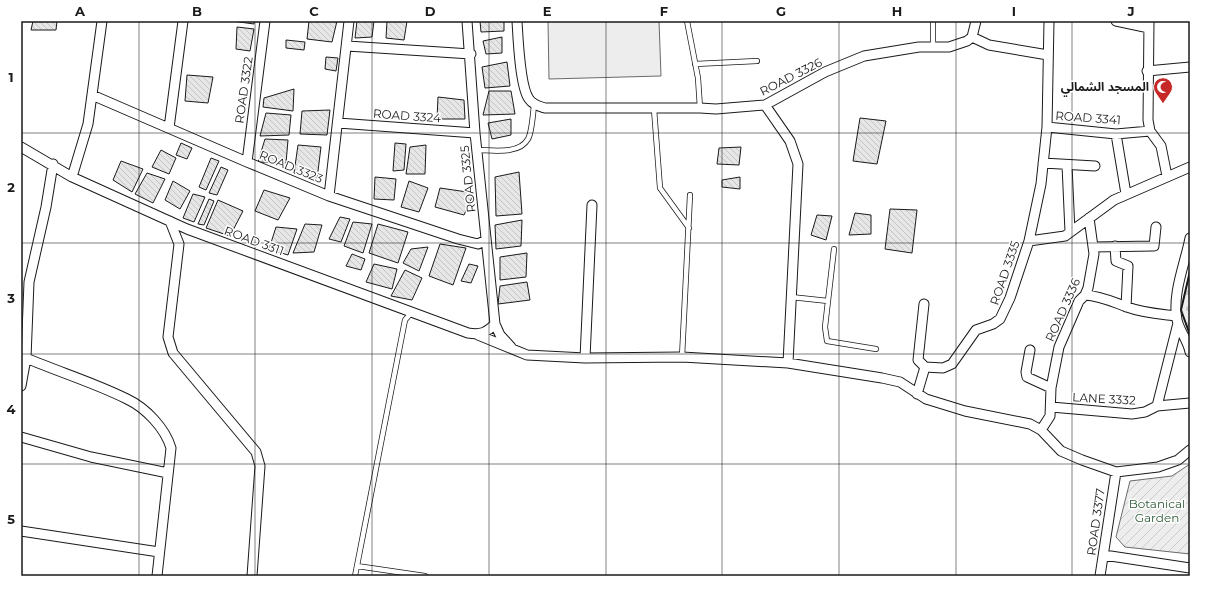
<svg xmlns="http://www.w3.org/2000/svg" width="1211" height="597" viewBox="0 0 1211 597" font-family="Montserrat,'Noto Sans Arabic',sans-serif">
  <defs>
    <pattern id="cemetery-stones" width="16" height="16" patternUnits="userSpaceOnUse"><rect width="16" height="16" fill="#ededed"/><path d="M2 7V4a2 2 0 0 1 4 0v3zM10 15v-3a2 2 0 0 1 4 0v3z" fill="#cbcbcb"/></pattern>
    <pattern id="garden-furrows" width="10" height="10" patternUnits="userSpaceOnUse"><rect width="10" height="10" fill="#ededed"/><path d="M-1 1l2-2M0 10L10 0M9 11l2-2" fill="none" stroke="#cbcbcb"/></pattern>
    <pattern id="building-back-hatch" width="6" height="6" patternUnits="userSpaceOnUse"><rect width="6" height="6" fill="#e6e6e6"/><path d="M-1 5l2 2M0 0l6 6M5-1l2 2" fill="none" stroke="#c5c5c5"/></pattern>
  </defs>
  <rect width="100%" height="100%" fill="#fff"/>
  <path fill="url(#cemetery-stones)" stroke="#6a6a6a" d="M1190 271V335L1181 310Z"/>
  <path fill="#ededed" stroke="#6a6a6a" d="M548 21H659L661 76 549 79Z"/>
  <path fill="url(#garden-furrows)" stroke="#6a6a6a" d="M1190 464V554L1125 547 1116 537 1130 481 1172 476Z"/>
  <path fill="url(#building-back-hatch)" stroke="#1a1a1a" d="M33 21H57L56 30H31Z
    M232 21H254V24Z
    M309 21H337L332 42 307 39Z
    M357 21H374L372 37 355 38Z
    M387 21H407L404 40 386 38Z
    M480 21H504V31L481 32Z
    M237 27 254 29 250 51 236 49Z
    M502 37V53L486 54 483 41Z
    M286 40 305 42 304 50 286 48Z
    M326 57 338 58 336 71 325 69Z
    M507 62 510 86 485 88 482 67Z
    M187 75 213 77 208 103 185 101Z
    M294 89 293 111 263 107 264 98Z
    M489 91H511L515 114 483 115Z
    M438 97 464 100 465 119H437Z
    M330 110 327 135 300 134 302 111Z
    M266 113 291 115 289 135 260 136Z
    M860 118 886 121 877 164 853 161Z
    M511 119V135L492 139 488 123Z
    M265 139 288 140 286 163 258 162Z
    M181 143 192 148 187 159 176 155Z
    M395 143 406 144 404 170 393 171Z
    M298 145 321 147 317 179 294 173Z
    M426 145 425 174H406L410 147Z
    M741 147 739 165 717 164 719 148Z
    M161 150 176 158 169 174 152 167Z
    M211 158 219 161 206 190 199 187Z
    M121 161 143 169 132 192 113 180Z
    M221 167 228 170 217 195 209 193Z
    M519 172 522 214 496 216 495 177Z
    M147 173 165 179 153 203 135 194Z
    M375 177 396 179 394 200 374 199Z
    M740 177V189L722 187V180Z
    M173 181 190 191 180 209 165 200Z
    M409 181 428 188 419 212 401 207Z
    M440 188 474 193 464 215 435 207Z
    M264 190 290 198 278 220 255 211Z
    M193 194 205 197 194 222 183 218Z
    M209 199 214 201 204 225 198 224Z
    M218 200 243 211 230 236 206 228Z
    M890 209 917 210 912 253 885 249Z
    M855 213 871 215V234L849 235Z
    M817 215 832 216 826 240 811 235Z
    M340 217 350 219 341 242 329 239Z
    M522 220 521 246 496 249 495 225Z
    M353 222 372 224 363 253 344 246Z
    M305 224 322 225 314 252 293 253Z
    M378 224 408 232 398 263 369 253Z
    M276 227 297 229 288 255 269 249Z
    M440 244 466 248 453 285 429 276Z
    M428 247 419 271 403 263 411 249Z
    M527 253 526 277 500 280V257Z
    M352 254 365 259 361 270 346 266Z
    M374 264 397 269 392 289 366 282Z
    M469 264 478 266 471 283 461 281Z
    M405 270 422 278 412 300 391 296Z
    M527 282 530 300 498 304 500 286Z"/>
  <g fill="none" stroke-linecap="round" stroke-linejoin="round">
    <g stroke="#1a1a1a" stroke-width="6">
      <path id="lane" d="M687 21 698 78 700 108
        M933 21V47
        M695 64 757 61
        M654 109 660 188 689 228
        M477 150C492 150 519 155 528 139 532 132 533 113 534 105
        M834 249 825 327 827 341 876 349
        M791 297 828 301
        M682 357 690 195
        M357 566 425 576
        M355 576 405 320 412 312"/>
    </g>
    <g stroke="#1a1a1a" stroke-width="11">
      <path id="street" d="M517 21C518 38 520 87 529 99 533 105 539 106 545 108H700L716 109 765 105 825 72 864 56 919 47H949L967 41 972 37 976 21
        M1116 21 1149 28
        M1149 21 1148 120 1150 131 1161 146 1167 176
        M972 37 989 45 1048 55
        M347 46 471 54
        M1147 71 1190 67
        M92 95 247 162 329 196 458 239 478 244 486 240
        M765 105 790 141 798 164 788 363 882 378 900 382 926 399 965 411 1030 424 1041 430 1061 451 1082 460 1116 472 1158 467 1178 460 1190 450
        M338 123 475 133
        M1047 127 1116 134 1150 131
        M169 128 183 21
        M1116 134 1126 194
        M21 147 72 177 187 229 468 333C481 335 486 333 495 324L475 133 467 21
        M247 162 265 21
        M1043 163 1095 166
        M1067 165 1070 232
        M72 177 88 124 102 21
        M329 196 349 21
        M170 221 179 244 168 337 173 353 256 452 260 466 252 576
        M1190 238C1185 264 1172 293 1177 320 1180 332 1188 341 1190 352
        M1029 241 1065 236 1114 200 1190 167
        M1115 246 1116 261 1128 266 1126 307
        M1093 247 1154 246 1156 227
        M1085 295C1101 296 1113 302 1127 307 1143 313 1160 314 1176 316V314
        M924 304 918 360 925 367
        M495 324 500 335 511 347
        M478 335 527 355 585 358 682 357 788 363
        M1030 350 1026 372 1027 377 1051 388
        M26 358C59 372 95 383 127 399 146 408 165 428 171 448L157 576
        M585 358 592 205
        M21 386 26 358 29 282 46 207 53 164
        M917 394 925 367 943 368 952 364 976 330 993 324 1000 319 1010 298 1029 241 1041 184 1047 127 1049 21
        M1157 406 1190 403
        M1051 407 1132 414 1145 412 1157 406 1178 323
        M1041 430 1050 416 1051 388 1059 347 1079 301 1085 295 1088 288 1094 254 1089 218
        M21 437 91 457 168 473
        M21 531 159 552
        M1104 555 1190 568
        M1100 576 1116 472"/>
    </g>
    <use href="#lane" stroke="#fff" stroke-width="4.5"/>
    <use href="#street" stroke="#fff" stroke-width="9"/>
    <path stroke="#1a1a1a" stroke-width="2" d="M1190 271 1181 310 1190 335"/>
  </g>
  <path fill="none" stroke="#1a1a1a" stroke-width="1" stroke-opacity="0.55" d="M139 21V576M255 21V576M372 21V576M489 21V576M606 21V576M722 21V576M839 21V576M956 21V576M1072 21V576M21 133H1190M21 243H1190M21 354H1190M21 464H1190"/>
  <defs>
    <g id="mosque-pin" transform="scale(1)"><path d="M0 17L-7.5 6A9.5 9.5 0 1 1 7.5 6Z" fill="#c62828" stroke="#fff"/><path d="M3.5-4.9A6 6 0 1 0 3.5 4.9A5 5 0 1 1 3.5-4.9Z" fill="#fff"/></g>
  </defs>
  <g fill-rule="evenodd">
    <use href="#mosque-pin" x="1163" y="87"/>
  </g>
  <g text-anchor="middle" stroke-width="3" stroke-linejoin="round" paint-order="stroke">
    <g font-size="12" fill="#1a1a1a" stroke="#fff">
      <text transform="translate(791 77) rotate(-27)" y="4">ROAD 3326</text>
      <text transform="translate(244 90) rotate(-82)" y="4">ROAD 3322</text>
      <text transform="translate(407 116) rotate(4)" y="4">ROAD 3324</text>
      <text transform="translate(1088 118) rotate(4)" y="4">ROAD 3341</text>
      <text transform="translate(291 167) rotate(22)" y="4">ROAD 3323</text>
      <text transform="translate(468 179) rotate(-96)" y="4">ROAD 3325</text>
      <text transform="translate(254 241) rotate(20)" y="4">ROAD 3311</text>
      <text transform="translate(1005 273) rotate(-71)" y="4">ROAD 3335</text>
      <text transform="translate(1063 310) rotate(-66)" y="4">ROAD 3336</text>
      <text transform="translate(1104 399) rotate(3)" y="4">LANE 3332</text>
      <text transform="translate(1096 522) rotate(-82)" y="4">ROAD 3377</text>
    </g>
    <g font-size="12" font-weight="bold" fill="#1a1a1a" stroke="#fff" text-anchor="end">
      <text x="1149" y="91">المسجد الشمالي</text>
    </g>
    <g font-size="12" fill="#2b5a34" stroke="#fff">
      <text x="1157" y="508">Botanical<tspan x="1157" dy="14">Garden</tspan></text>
    </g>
  </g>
  <rect width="1211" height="597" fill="none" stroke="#ffffff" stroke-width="44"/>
  <rect x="22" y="22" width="1167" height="553" fill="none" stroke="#1a1a1a" stroke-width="1.5"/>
  <g font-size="13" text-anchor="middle" font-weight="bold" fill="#1a1a1a">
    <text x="80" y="16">A</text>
    <text x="197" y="16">B</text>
    <text x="314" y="16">C</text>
    <text x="430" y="16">D</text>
    <text x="547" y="16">E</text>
    <text x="664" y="16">F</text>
    <text x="781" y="16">G</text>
    <text x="897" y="16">H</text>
    <text x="1014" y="16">I</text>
    <text x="1131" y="16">J</text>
    <text x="11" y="82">1</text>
    <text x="11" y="192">2</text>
    <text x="11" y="303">3</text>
    <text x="11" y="414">4</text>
    <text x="11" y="524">5</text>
  </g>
</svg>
